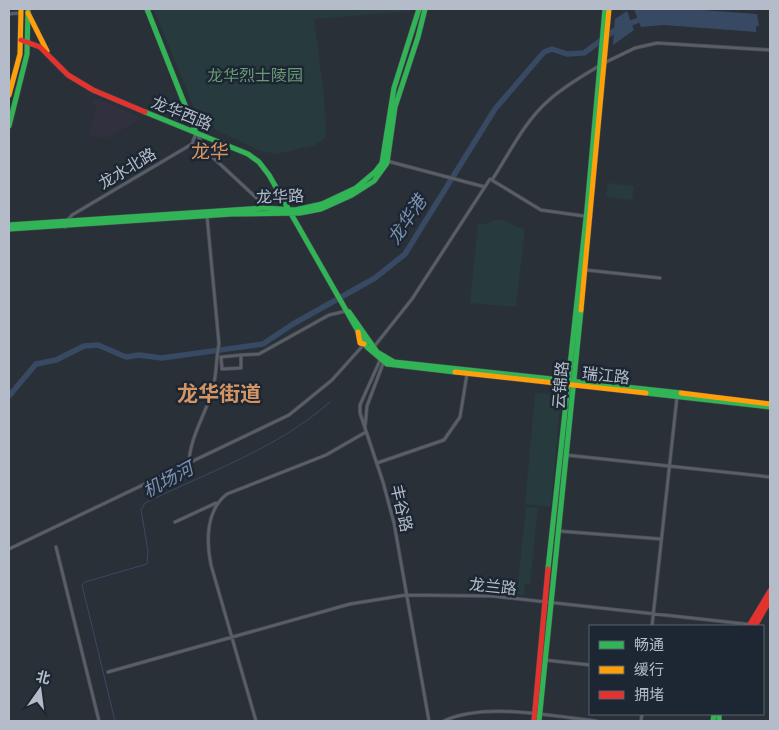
<svg xmlns="http://www.w3.org/2000/svg" width="779" height="730" viewBox="0 0 779 730" font-family="Quicksand,'Noto Sans SC',sans-serif">
  <rect width="100%" height="100%" fill="#2a3038"/>
  <path fill="#31303e" d="M94 97 140 117 138 121 107 138 91 136 89 130 97 107 92 104Z"/>
  <path fill="#273a3e" d="M154 9H410V11L314 19 324 96 326 137 315 145 276 154 260 151 204 124 198 118Z
    M608 183 634 186 632 200 606 197Z
    M496 220C508 219 514 228 525 229L516 307 470 303 478 224H485Z
    M535 393 561 395 551 507 525 504Z
    M526 507 538 508 530 584 525 583 524 595 517 594Z"/>
  <path fill="#384963" d="M634 9H687L757 14 759 26H756V32L664 25 641 27Z
    M627 11 634 30 613 45 615 19Z"/>
  <g fill="none" stroke-linecap="round" stroke-linejoin="round">
    <path stroke="#384963" stroke-width="1" d="M115 721 82 585 85 582 147 564 148 551 141 510 145 503C208 472 277 449 330 402"/>
    <path stroke="#384963" stroke-width="5.5" d="M9 396 36 364 56 360 84 346 98 345 126 357 139 355 162 358 263 344 293 324 375 278 405 254 495 109 544 52 552 49 567 54 584 53 618 28 644 18"/>
    <g stroke="#484c53" stroke-width="4">
      <path id="street" d="M9 14 20 13
        M604 63 635 48 657 43 770 50
        M197 134 206 151 262 203
        M387 161 485 187
        M492 180C509 154 524 122 548 101 563 87 581 77 599 66
        M65 227V223L72 215 192 144 196 133
        M586 270 660 278
        M373 348 412 299 490 179 541 210 591 217
        M241 355 221 357 222 369 241 368V355L259 354 329 315 346 311
        M381 358 360 405V413L383 482 394 523 429 721
        M365 427 367 406 384 361
        M566 455 770 477
        M377 463 444 440 460 417 467 374
        M189 464C189 436 209 410 214 383 217 369 216 357 219 344L207 216
        M175 522 216 503
        M558 531 661 539
        M56 547 99 721
        M9 549 289 415 332 380 367 341
        M652 626 677 397
        M545 660 590 665
        M108 672 350 604 406 595 492 596 755 625
        M256 721 211 565C206 541 206 510 227 494L326 455 366 432
        M444 721C485 702 552 716 596 721
        M641 721 642 714"/>
    </g>
    <g stroke="#484c53" stroke-width="6">
      <path id="fast" d="M147 9 196 133
        M145 112 248 154 259 162 269 175 367 347 387 364 455 372
        M9 126 27 54 28 9
        M9 225 264 208 295 210 322 204 356 188 375 172 382 163 394 88 419 9
        M9 229 231 214 300 213 321 209 352 195 374 181 387 163 395 107 418 37 425 9
        M349 312 377 352 394 362 681 393
        M646 393 770 407
        M548 569 587 209 605 9
        M719 714V721
        M539 721 581 310
        M713 721 714 714"/>
    </g>
    <g stroke="#484c53" stroke-width="6">
      <path id="slow" d="M28 13 47 51
        M9 95 20 54 21 9
        M581 310 609 9
        M358 332 360 343 364 344
        M455 372 646 393
        M681 393 770 404"/>
    </g>
    <g stroke="#484c53" stroke-width="6">
      <path id="jam" d="M21 40 40 47 68 75 93 90 145 112
        M749 626 770 591
        M755 626 770 600
        M534 721 548 569"/>
    </g>
    <use href="#street" stroke="#5a5e66" stroke-width="2.5"/>
    <use href="#fast" stroke="#30b455" stroke-width="5"/>
    <use href="#slow" stroke="#ff9f0a" stroke-width="5"/>
    <use href="#jam" stroke="#e5322d" stroke-width="5"/>
  </g>
  <g text-anchor="middle" stroke-width="5" stroke-linejoin="round" paint-order="stroke">
    <g font-size="16" fill="#6b9a76" stroke="#1d2633">
      <text x="255" y="81">龙华烈士陵园</text>
    </g>
    <g font-size="16" fill="#b4bcc9" stroke="#1d2633">
      <text transform="translate(182 113) rotate(22)" y="6">龙华西路</text>
      <text transform="translate(127 168) rotate(-31)" y="6">龙水北路</text>
      <text transform="translate(280 196) rotate(-2)" y="6">龙华路</text>
      <text transform="translate(606 375) rotate(6)" y="6">瑞江路</text>
      <text transform="translate(560 385) rotate(-85)" y="6">云锦路</text>
      <text transform="translate(402 508) rotate(77)" y="6">丰谷路</text>
      <text transform="translate(493 586) rotate(6)" y="6">龙兰路</text>
    </g>
    <g font-size="18" font-style="italic" fill="#7c92b1" stroke="#1d2633">
      <text transform="translate(407 220) rotate(-56)" y="6">龙华港</text>
      <text transform="translate(168 480) rotate(-28)" y="6">机场河</text>
    </g>
    <g font-size="19" fill="#d59563" stroke="#1d2633">
      <text x="210" y="158">龙华</text>
    </g>
    <g font-size="21" font-weight="bold" fill="#d59563" stroke="#1d2633">
      <text x="219" y="401">龙华街道</text>
    </g>
  </g>
  <rect width="779" height="730" fill="none" stroke="#b4bcc9" stroke-width="20"/>
  <rect x="589" y="625" width="175" height="90" fill="#1d2633" stroke="#59626f"/>
  <rect x="599" y="641" width="25" height="8" fill="#30b455" stroke="#59626f"/>
  <text x="634" y="650" font-size="15" fill="#b4bcc9">畅通</text>
  <rect x="599" y="666" width="25" height="8" fill="#ff9f0a" stroke="#59626f"/>
  <text x="634" y="675" font-size="15" fill="#b4bcc9">缓行</text>
  <rect x="599" y="691" width="25" height="8" fill="#e5322d" stroke="#59626f"/>
  <text x="634" y="700" font-size="15" fill="#b4bcc9">拥堵</text>
  <g transform="translate(40 690) rotate(14)" stroke="#1d2633" stroke-width="4" paint-order="stroke">
  <path d="M0-4L9 19L0 12L-9 19Z" fill="#b4bcc9"/>
  <text y="-8" font-size="14" font-weight="bold" text-anchor="middle" fill="#b4bcc9">北</text>
  </g>
</svg>
